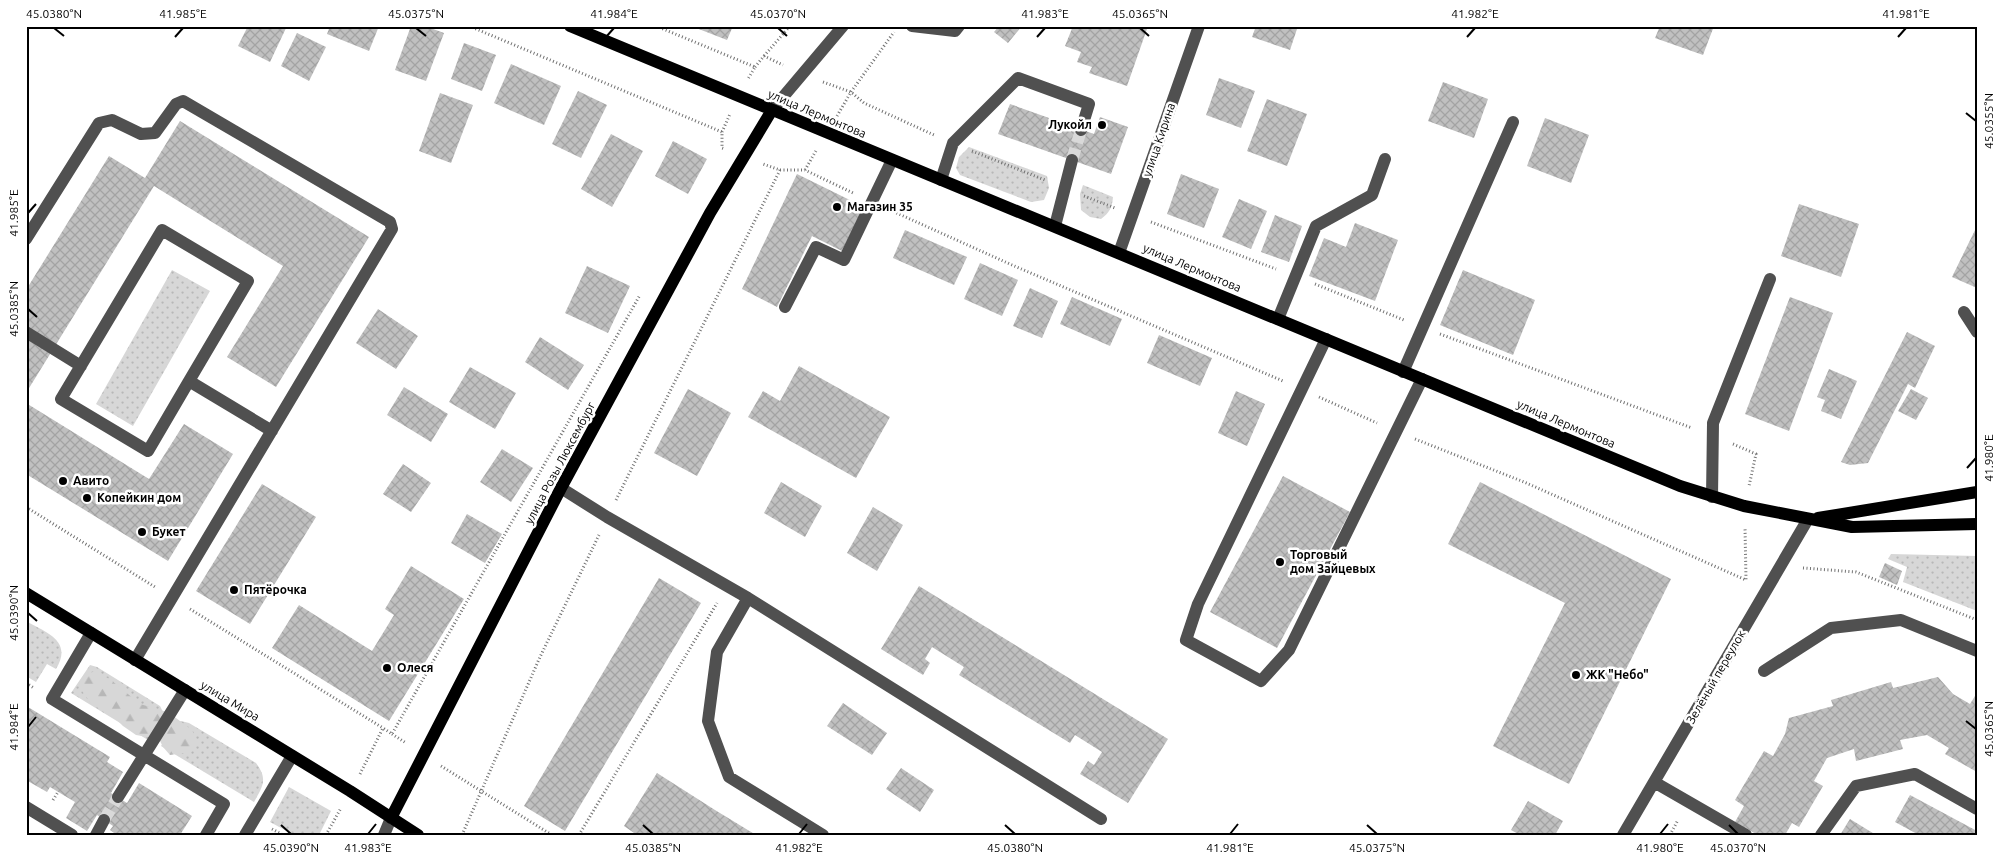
<svg xmlns="http://www.w3.org/2000/svg" width="2003" height="861" viewBox="0 0 2003 861" font-family="Ubuntu,sans-serif">
  <defs>
    <pattern id="grass-dots" width="8" height="8" patternUnits="userSpaceOnUse" patternTransform="scale(1.25)"><rect width="8" height="8" fill="#d7d7d7"/><path d="M2 2h.1M6 6h.1" fill="none" stroke="#b7b7b7" stroke-width="1.8" stroke-linecap="round"/></pattern>
    <pattern id="forest-firs" width="22" height="20" patternUnits="userSpaceOnUse" patternTransform="scale(1.25)"><rect width="22" height="20" fill="#d7d7d7"/><path d="M5 1l3.5 6h-7zM16 11l3.5 6h-7z" fill="#b7b7b7"/></pattern>
    <pattern id="building-cross-hatch" width="8" height="8" patternUnits="userSpaceOnUse" patternTransform="scale(1.25)"><rect width="8" height="8" fill="#c0c0c0"/><path d="M0 0l8 8M0 8l8-8" fill="none" stroke="#a3a3a3"/></pattern>
  </defs>
  <rect width="100%" height="100%" fill="#fff"/>
  <path fill="url(#grass-dots)" d="M969 147 1047 176 1049 188 1044 200 1031 202 960 175 956 168 959 157Z
    M1083 185 1113 197C1112 208 1110 212 1101 219L1090 217 1081 210 1080 194Z
    M172 270 210 291 133 426 96 404Z
    M1891 554 1977 556V611L1903 582 1907 567 1888 559Z
    M26 621C47 633 73 641 56 669L47 664 36 682 26 676Z
    M90 665 97 667 160 706 163 712 148 740 71 693Z
    M181 721 189 723 256 763C268 779 263 786 254 802L161 746 174 725Z
    M289 787 331 811 319 835H294L270 822Z"/>
  <path fill="url(#forest-firs)" d="M95 671 111 680 140 704 167 712 176 718 192 730 198 743 191 752 170 755 163 747 159 739 136 735 123 726 111 714 92 705 80 688 81 680 85 675Z"/>
  <path fill="url(#building-cross-hatch)" d="M248 26H287L270 62 238 46Z
    M330 26H379L369 51 327 34Z
    M411 26H425L444 33 426 81 395 70Z
    M691 26H733L727 40Z
    M999 26H1022L1008 43 994 32Z
    M1073 26H1148L1127 86 1089 73 1092 67 1077 62 1081 52 1065 46Z
    M1256 26H1298L1290 50 1252 37Z
    M1660 26H1714L1703 55 1655 38Z
    M297 33 326 47 309 81 281 66Z
    M464 43 496 55 482 91 451 79Z
    M511 64 561 86 544 125 494 103Z
    M1219 78 1255 91 1241 128 1206 115Z
    M1443 82 1488 99 1474 138 1428 121Z
    M578 91 607 105 581 158 552 144Z
    M440 93 473 105 451 163 419 151Z
    M1267 99 1307 114 1287 166 1247 151Z
    M1010 104 1094 134 1100 117 1128 127 1111 174 998 134Z
    M1545 118 1589 135 1571 183 1527 166Z
    M180 121 369 237 276 387 227 357 283 266 154 186 26 393V290L109 156 145 178Z
    M611 134 643 151 612 207 581 189Z
    M673 141 707 159 688 194 655 176Z
    M797 174 864 207 842 251 812 236 777 307 742 289Z
    M1181 174 1219 189 1204 228 1167 214Z
    M1239 199 1267 211 1251 249 1222 237Z
    M1799 204 1859 224 1841 277 1781 256Z
    M1275 215 1302 226 1289 262 1261 252Z
    M1355 223 1398 240 1375 301 1309 276 1324 238 1346 247Z
    M1977 226V288L1952 277Z
    M905 230 967 257 954 285 893 258Z
    M980 263 1018 280 1002 316 964 299Z
    M587 266 630 286 608 333 565 313Z
    M1463 270 1535 300 1513 355 1440 325Z
    M1030 288 1058 301 1042 338 1013 326Z
    M1072 297 1122 319 1110 346 1060 324Z
    M1790 297 1833 313 1789 431 1745 414Z
    M378 309 418 336 396 369 356 343Z
    M1907 332 1935 346 1915 388 1908 384 1868 463 1850 465 1841 462Z
    M1159 335 1212 358 1200 386 1147 363Z
    M540 337 584 365 568 390 525 362Z
    M799 366 890 417 856 478 748 417 763 391 780 401Z
    M470 367 516 393 495 429 449 402Z
    M1829 369 1857 381 1841 419 1821 411 1825 400 1817 397Z
    M404 387 448 414 431 442 387 415Z
    M688 389 731 413 697 476 654 453Z
    M1911 389 1928 398 1916 420 1898 411Z
    M1236 391 1265 404 1247 446 1218 433Z
    M26 403 149 479 184 424 233 454 168 561 26 474Z
    M502 449 533 468 511 502 480 482Z
    M403 464 431 483 411 512 383 494Z
    M1283 476 1350 512 1277 648 1210 612Z
    M781 482 822 506 805 537 764 513Z
    M1480 482 1671 579 1569 784 1493 746 1565 603 1448 544Z
    M262 484 316 517 250 624 196 591Z
    M873 507 903 525 877 571 847 553Z
    M467 514 502 534 485 563 451 543Z
    M1885 563 1902 571 1897 585 1879 577Z
    M411 566 464 599 389 721 272 648 299 605 372 651 394 615 385 609Z
    M659 578 701 603 565 831 524 806Z
    M919 586 1168 739 1128 803 1080 774 1088 761 1094 765 1102 752 1075 735 1070 743 959 675 964 667 932 647 925 659 930 663 923 675 881 649Z
    M1938 677 1953 694 1970 704 1975 696 1977 697V772L1945 754 1949 748 1927 735 1900 740 1903 749 1856 761 1854 749 1827 758 1814 781 1823 786 1799 827 1792 823 1785 835H1758L1735 822 1744 806 1735 800 1764 751 1773 756 1785 734 1789 718 1833 706 1831 700 1891 682 1893 688Z
    M843 703 887 733 872 755 827 726Z
    M28 707 110 757 107 762 123 772 111 793 127 803 139 783 192 816 180 835H117L110 830 113 826 97 815 87 831 66 818 75 802 50 787 47 792 26 780V710Z
    M901 768 934 790 920 812 886 789Z
    M657 773 715 810 756 835H637L624 826Z
    M1910 795 1977 831V835H1919L1895 822Z
    M1528 801 1563 821 1555 835H1520L1511 830Z
    M1850 819 1876 835H1840Z"/>
  <g fill="none" stroke-linecap="round" stroke-linejoin="round">
    <path stroke="#d9d9d9" stroke-width="12" stroke-dasharray="12 6" stroke-linecap="butt" d="M1072 160 1081 130
      M104 820 118 797"/>
    <path stroke="#727272" stroke-width="3" stroke-dasharray="1 2.5" stroke-linecap="butt" d="M469 26 722 132V148L725 149
      M656 26 755 67 748 79
      M764 56 790 26
      M755 67 764 56 783 65
      M823 82 851 92 864 103 934 135
      M837 116 851 92 894 32
      M722 132 730 114
      M972 151 1045 180
      M780 170H805L853 193
      M805 170 817 149
      M1084 196 1115 208
      M890 210 1012 265 1283 381
      M1151 222 1276 269
      M1315 284 1404 320
      M1440 334 1692 428
      M1319 397 1377 423
      M1415 439 1524 482 1746 580 1745 527
      M1733 444 1756 454 1749 486
      M616 500 780 170 763 164
      M26 507 155 587
      M1803 568 1856 572 1977 620
      M190 609 383 728
      M26 683 34 688
      M392 734 406 743
      M441 766 552 835
      M360 774 383 728 392 734 640 295
      M53 800 58 792
      M272 829 283 835
      M326 835 341 808
      M462 835 540 657 599 535
      M579 835 717 603
      M1670 835 1678 820"/>
    <path stroke="#505050" stroke-width="12" d="M912 26 955 31 959 26
      M772 110 843 26
      M941 180 953 143 1018 78 1089 104 1081 130
      M1055 226 1072 160
      M26 239 99 123 112 120 141 134 155 133 176 104 183 101 390 222 392 229 135 660
      M1119 253 1199 26
      M785 307 816 247 844 260 892 160
      M1964 312 1977 332
      M1278 319 1316 226 1372 195 1385 159
      M26 332 81 366
      M1326 339 1198 604 1186 640 1261 681 1289 650 1422 379
      M1403 372 1513 122
      M189 381 148 451 61 399 162 230 248 281 189 381 272 431
      M561 488 607 517 748 598 1101 819
      M1712 497 1713 423 1770 279
      M748 598 717 652 708 721 729 777 823 835
      M91 633 52 699 224 804 206 835
      M1764 671 1831 628 1901 620 1977 651
      M1654 782 1746 835
      M118 797 185 690
      M26 807 72 835
      M96 835 104 820
      M245 835 292 756
      M384 835 391 818
      M1623 835 1808 519
      M1821 835 1856 786 1915 774 1977 809"/>
    <path stroke="#000" stroke-width="12" d="M570 26 1680 486 1744 506 1852 527 1977 524
      M1818 518 1977 492
      M26 593 350 791 418 835
      M391 818 561 488 710 213 772 110"/>
  </g>
  <path fill="none" stroke="#000" stroke-width="2" d="M54 28 64 36M416 28 426 36M778 28 787 36M1140 28 1149 36M175 37 183 28M606 37 614 28M1037 37 1045 28M1467 37 1475 28M1898 37 1906 28M1966 113 1976 121M28 213 36 204M28 309 37 317M1967 468 1976 458M28 613 37 621M1966 721 1976 729M28 727 36 717M281 825 291 834M643 825 653 834M1005 825 1015 834M1367 825 1377 834M1729 825 1738 834M368 834 376 824M799 834 807 824M1230 834 1238 824M1660 834 1668 824"/>
  <g fill="#000" stroke="#fff" stroke-width="2">
    <circle cx="1102" cy="125" r="5"/>
    <circle cx="837" cy="207" r="5"/>
    <circle cx="63" cy="481" r="5"/>
    <circle cx="87" cy="498" r="5"/>
    <circle cx="142" cy="532" r="5"/>
    <circle cx="1280" cy="562" r="5"/>
    <circle cx="234" cy="590" r="5"/>
    <circle cx="387" cy="668" r="5"/>
    <circle cx="1576" cy="675" r="5"/>
  </g>
  <g text-anchor="middle" stroke-width="5" stroke-linejoin="round" paint-order="stroke">
    <g font-size="12" fill="#000" stroke="#fff">
      <text transform="translate(817 114) rotate(23)" y="4">улица Лермонтова</text>
      <text transform="translate(1159 140) rotate(-71)" y="4">улица Кирина</text>
      <text transform="translate(1192 268) rotate(23)" y="4">улица Лермонтова</text>
      <text transform="translate(1566 424) rotate(23)" y="4">улица Лермонтова</text>
      <text transform="translate(560 463) rotate(-62)" y="4">улица Розы Люксембург</text>
      <text transform="translate(1716 677) rotate(-60)" y="4">Зелёный переулок</text>
      <text transform="translate(230 701) rotate(31)" y="4">улица Мира</text>
    </g>
    <g font-size="12" font-weight="bold" fill="#000" stroke="#fff" text-anchor="start">
      <text x="1092" y="129" text-anchor="end">Лукойл</text>
      <text x="847" y="211">Магазин 35</text>
      <text x="73" y="485">Авито</text>
      <text x="97" y="502">Копейкин дом</text>
      <text x="152" y="536">Букет</text>
      <text x="1290" y="559">Торговый<tspan x="1290" dy="14">дом Зайцевых</tspan></text>
      <text x="244" y="594">Пятёрочка</text>
      <text x="397" y="672">Олеся</text>
      <text x="1586" y="679">ЖК "Небо"</text>
    </g>
  </g>
  <rect width="2003" height="861" fill="none" stroke="#ffffff" stroke-width="55"/>
  <rect x="28" y="28" width="1948" height="806" fill="none" stroke="#000" stroke-width="2"/>
  <g font-size="12" text-anchor="middle" fill="#000">
    <text x="54" y="18">45.0380°N</text>
    <text x="183" y="18">41.985°E</text>
    <text x="416" y="18">45.0375°N</text>
    <text x="614" y="18">41.984°E</text>
    <text x="778" y="18">45.0370°N</text>
    <text x="1045" y="18">41.983°E</text>
    <text x="1140" y="18">45.0365°N</text>
    <text x="1475" y="18">41.982°E</text>
    <text x="1906" y="18">41.981°E</text>
    <text transform="translate(1989 121) rotate(-90)" y="4">45.0355°N</text>
    <text transform="translate(14 213) rotate(-90)" y="4">41.985°E</text>
    <text transform="translate(14 309) rotate(-90)" y="4">45.0385°N</text>
    <text transform="translate(1989 458) rotate(-90)" y="4">41.980°E</text>
    <text transform="translate(14 613) rotate(-90)" y="4">45.0390°N</text>
    <text transform="translate(14 727) rotate(-90)" y="4">41.984°E</text>
    <text transform="translate(1989 729) rotate(-90)" y="4">45.0365°N</text>
    <text x="291" y="852">45.0390°N</text>
    <text x="368" y="852">41.983°E</text>
    <text x="653" y="852">45.0385°N</text>
    <text x="799" y="852">41.982°E</text>
    <text x="1015" y="852">45.0380°N</text>
    <text x="1230" y="852">41.981°E</text>
    <text x="1377" y="852">45.0375°N</text>
    <text x="1660" y="852">41.980°E</text>
    <text x="1738" y="852">45.0370°N</text>
  </g>
</svg>
